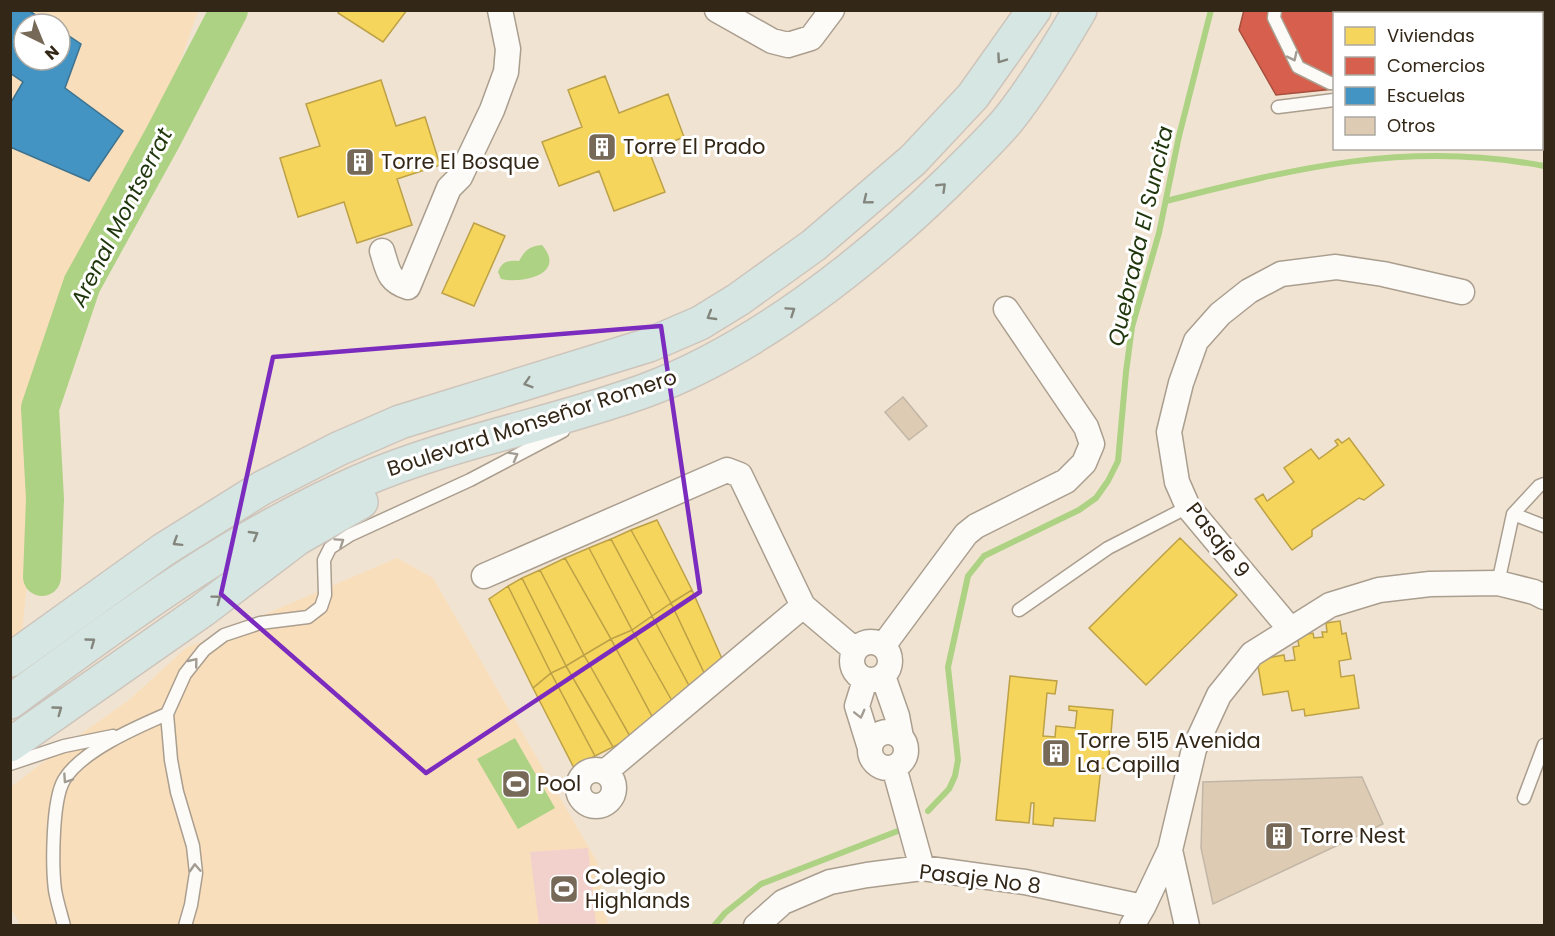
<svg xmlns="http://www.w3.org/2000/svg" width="1555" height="936" viewBox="0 0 1555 936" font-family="Poppins,sans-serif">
  <rect width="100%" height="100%" fill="#f1e3d1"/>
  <path fill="#f9debc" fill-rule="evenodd" d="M11 11H198L177 71 90 233 24 406 28 576 22 631 11 640ZM24 24H60V60H24Z
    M397 558 433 578 596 860 608 925 21 926 11 908V787L64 746 129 700 186 648Z"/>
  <path fill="#f2d1cc" d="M588 848 596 925H539L530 852Z"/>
  <path fill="#add284" d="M542 245C567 274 523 284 501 279L498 272C502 261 508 260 519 261 525 250 530 246 542 245Z
    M515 738 555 808 518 829 477 759Z"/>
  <path fill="#f6d55c" stroke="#bca147" stroke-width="1.5" d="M340 10H407L383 42 338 13Z
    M605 76 619 113 668 94 684 137 649 151 665 192 614 211 599 171 559 186 542 142 582 127 568 90Z
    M381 80 396 126 425 117 440 165 397 179 412 225 357 243 344 202 298 217 280 158 320 146 306 104Z
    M474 223 505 236 474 306 442 293Z
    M1349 438 1384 485 1364 500 1359 498 1312 530V536L1292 550 1255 499 1263 494 1267 501 1294 482 1284 468 1311 449 1319 459 1338 445 1335 441 1338 439 1342 443Z
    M657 520 692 590 671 603 631 530Z
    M631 530 671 603 652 616 611 539Z
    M1180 538 1237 595 1146 685 1089 628Z
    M611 539 652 616 632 630 589 548Z
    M589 548 632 630 611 639 565 558Z
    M565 558 611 639 584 655 540 570Z
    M540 570 584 655 566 666 522 578Z
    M522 578 566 666 551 673 508 586Z
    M508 586 551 673 533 688 489 599Z
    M692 590 726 668 708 681 671 603Z
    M671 603 708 681 694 695 652 616Z
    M652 616 694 695 676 708 632 630Z
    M1340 621 1342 634 1346 633 1351 659 1339 661 1341 677 1354 675 1359 708 1305 716 1304 709 1292 711 1288 691 1263 695 1257 660 1284 655 1285 661 1295 660 1293 647 1299 646 1297 636 1313 633 1314 638 1323 637 1322 632H1327L1326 623Z
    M632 630 676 708 654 720 611 639Z
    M611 639 654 720 631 738 584 655Z
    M584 655 631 738 613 747 566 666Z
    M566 666 613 747 595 756 551 673Z
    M551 673 595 756 574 768 533 688Z
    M1010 676 1057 681 1055 694 1047 693 1043 736 1055 737 1056 726 1075 728 1077 711 1069 710V706L1113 710 1108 769 1101 768 1095 821 1054 818 1053 826 1033 824 1034 803H1031L1029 823 996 820Z"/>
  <path fill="#d6604d" stroke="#a54f3d" stroke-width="1.5" d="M1244 10H1512L1514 14H1334V89L1276 95 1239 30Z"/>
  <path fill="#4393c3" stroke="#3e738f" stroke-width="1.5" d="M10 10H28L50 24H24V60H60V30L81 44 65 88 123 131 89 181 10 147V104L23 82 10 73Z"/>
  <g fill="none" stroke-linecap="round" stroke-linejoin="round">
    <path stroke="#add284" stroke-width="6" d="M1166 201C1296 168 1409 140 1544 166
      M928 811 949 789 955 776 958 760 948 667 968 576 984 556 1079 510 1096 498 1108 481 1118 461 1126 372 1132 327 1159 233 1179 136 1211 10
      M714 926 725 913 761 884 903 829"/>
    <path stroke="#add284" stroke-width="38" d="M42 577 45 499 40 408 82 284 163 137 229 10"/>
  </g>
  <path fill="#ddcbb3" stroke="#c2b6a7" stroke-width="1.5" d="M903 397 927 426 909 440 885 412Z
    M1362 777 1383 824 1213 904 1201 848 1203 782Z"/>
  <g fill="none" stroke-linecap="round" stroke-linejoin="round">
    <g stroke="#aa9e8f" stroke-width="15">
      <path id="service" d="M1275 10 1274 18 1298 67 1330 83H1334
        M1504 10 1506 14
        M1542 84 1544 90
        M1278 107 1334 100
        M1513 514 1544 526
        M1498 583 1513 514 1539 486 1544 484
        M1019 610 1108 548 1188 507
        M10 764 64 746 113 736
        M1524 798 1544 745
        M64 926C61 914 57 902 55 890 52 866 52 800 64 780 81 751 137 727 167 714
        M185 926 191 905 196 873 193 846 177 792 171 760 167 714 185 674 204 650 224 635 260 623 308 617 321 607 325 595 324 560 330 548 350 535 470 480 563 431"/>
    </g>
    <g stroke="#aa9e8f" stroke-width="27">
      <path id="minor" d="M717 10 772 41 788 45 811 38 832 10
        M382 251C388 270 388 281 408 287L449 188 460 177 492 110 506 72 508 49 500 10
        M484 576 727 470 740 475 803 606 855 650
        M1290 629 1188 507 1177 482 1169 432 1181 383 1196 341 1220 314 1249 291 1281 274 1336 267 1383 274 1462 292
        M852 661a19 19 0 1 1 38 0a19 19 0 1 1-38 0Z
        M883 646 966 534 976 526 1066 481 1084 463 1092 444 1086 427 1006 309
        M883 676 897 716 901 737
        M865 680 857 706 870 748
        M870 750a18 18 0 1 1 36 0a18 18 0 1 1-36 0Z
        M894 767 922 868
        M578 788a18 18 0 1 1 36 0a18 18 0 1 1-36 0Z
        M605 772 803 606
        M1170 850 1187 926
        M756 926 783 902 830 882 867 875 922 868 1025 882 1143 907
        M1132 926 1143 907 1170 850 1194 749 1219 695 1252 654 1330 605 1379 590 1430 584 1498 583 1534 592 1544 597"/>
    </g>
    <g stroke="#cdc5bc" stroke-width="36">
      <path id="trunk" d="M10 660 163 550 262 488 338 449 400 422 649 345 700 323 739 299 814 245 913 160 973 96 1034 10
        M10 702C121 620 231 538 358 482 450 442 550 425 644 391 755 350 865 263 949 181 969 161 990 141 1008 120 1035 86 1058 48 1080 10
        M10 745 203 610 298 538 361 502"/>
    </g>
    <use href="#service" stroke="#fdfbf8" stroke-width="12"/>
    <use href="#minor" stroke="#fdfbf8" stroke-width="24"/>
    <use href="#trunk" stroke="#d6e6e3" stroke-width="33"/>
  </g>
  <defs><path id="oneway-chevron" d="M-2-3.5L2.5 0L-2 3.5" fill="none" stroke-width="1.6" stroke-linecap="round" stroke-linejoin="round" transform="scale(1.5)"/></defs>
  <g stroke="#a29c93">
    <use href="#oneway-chevron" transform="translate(1293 57) rotate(64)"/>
    <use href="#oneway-chevron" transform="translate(514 456) rotate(-29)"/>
    <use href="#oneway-chevron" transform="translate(340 542) rotate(-34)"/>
    <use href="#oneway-chevron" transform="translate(194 662) rotate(-51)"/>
    <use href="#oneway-chevron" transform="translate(860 714) rotate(76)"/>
    <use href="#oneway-chevron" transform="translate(67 779) rotate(124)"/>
    <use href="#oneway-chevron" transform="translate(195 868) rotate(-93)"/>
  </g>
  <g stroke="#84867d">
    <use href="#oneway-chevron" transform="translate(1001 59) rotate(125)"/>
    <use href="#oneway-chevron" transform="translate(942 187) rotate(-44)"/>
    <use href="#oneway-chevron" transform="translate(867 200) rotate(141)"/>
    <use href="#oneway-chevron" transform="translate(791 311) rotate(-34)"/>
    <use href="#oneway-chevron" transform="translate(711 316) rotate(149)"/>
    <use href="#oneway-chevron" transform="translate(528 383) rotate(163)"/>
    <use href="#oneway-chevron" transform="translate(254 535) rotate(-30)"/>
    <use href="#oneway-chevron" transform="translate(177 542) rotate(148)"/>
    <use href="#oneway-chevron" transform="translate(217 599) rotate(-37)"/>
    <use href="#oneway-chevron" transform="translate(91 642) rotate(-36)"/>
    <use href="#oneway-chevron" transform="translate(58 710) rotate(-36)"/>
  </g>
  <path fill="none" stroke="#7b2cbf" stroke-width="4.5" stroke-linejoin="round" d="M661 326 700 592 426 773 221 594 273 357Z"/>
  <defs>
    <g id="building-square" transform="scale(1.5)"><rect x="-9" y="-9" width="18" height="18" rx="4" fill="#766958" stroke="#fff"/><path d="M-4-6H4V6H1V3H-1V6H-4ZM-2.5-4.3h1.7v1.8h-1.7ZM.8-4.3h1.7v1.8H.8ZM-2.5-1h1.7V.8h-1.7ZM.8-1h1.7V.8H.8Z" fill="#fff"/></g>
    <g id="stadium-square" transform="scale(1.5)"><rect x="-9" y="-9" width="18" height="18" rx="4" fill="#766958" stroke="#fff"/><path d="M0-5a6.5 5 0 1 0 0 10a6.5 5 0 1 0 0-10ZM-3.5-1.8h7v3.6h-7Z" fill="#fff"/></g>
  </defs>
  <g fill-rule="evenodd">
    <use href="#building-square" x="602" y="147"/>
    <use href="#building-square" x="360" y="162"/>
    <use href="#building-square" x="1056" y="753"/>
    <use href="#stadium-square" x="516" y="784"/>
    <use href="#building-square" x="1279" y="836"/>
    <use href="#stadium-square" x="564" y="889"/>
  </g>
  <g text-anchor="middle" stroke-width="6" stroke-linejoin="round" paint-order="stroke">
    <g font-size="21" fill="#332717" stroke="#fff" text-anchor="start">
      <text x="623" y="154">Torre El Prado</text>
      <text x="381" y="169">Torre El Bosque</text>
      <text x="1077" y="748">Torre 515 Avenida<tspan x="1077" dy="24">La Capilla</tspan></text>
      <text x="537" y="791">Pool</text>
      <text x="1300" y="843">Torre Nest</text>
      <text x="585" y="884">Colegio<tspan x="585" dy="24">Highlands</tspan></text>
    </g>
    <g font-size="21" fill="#332717" stroke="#fff">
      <text transform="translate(532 423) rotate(-18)" y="7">Boulevard Monseñor Romero</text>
      <text transform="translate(1218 540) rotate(52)" y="7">Pasaje 9</text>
      <text transform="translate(980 879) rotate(7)" y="7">Pasaje No 8</text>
    </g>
    <g font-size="22" font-style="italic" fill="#1f360c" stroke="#fff">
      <text transform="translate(121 217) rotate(-63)" y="8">Arenal Montserrat</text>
      <text transform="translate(1140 236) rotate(-77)" y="8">Quebrada El Suncita</text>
    </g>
  </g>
  <rect width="1555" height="936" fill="none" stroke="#332717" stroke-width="24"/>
  <rect x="1333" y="12" width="210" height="138" fill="#ffffff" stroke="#ada9a2" stroke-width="1.5"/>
  <rect x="1345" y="27" width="30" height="18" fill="#f6d55c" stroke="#ada9a2" stroke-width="1.5"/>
  <text x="1387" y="42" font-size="18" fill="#332717">Viviendas</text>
  <rect x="1345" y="57" width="30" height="18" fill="#d6604d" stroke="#ada9a2" stroke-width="1.5"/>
  <text x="1387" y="72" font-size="18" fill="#332717">Comercios</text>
  <rect x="1345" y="87" width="30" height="18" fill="#4393c3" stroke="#ada9a2" stroke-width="1.5"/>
  <text x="1387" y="102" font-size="18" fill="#332717">Escuelas</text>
  <rect x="1345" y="117" width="30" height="18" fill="#ddcbb3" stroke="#ada9a2" stroke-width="1.5"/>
  <text x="1387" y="132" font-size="18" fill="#332717">Otros</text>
  <g transform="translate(42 42) rotate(137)"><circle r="28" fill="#ffffff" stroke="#ada9a2" stroke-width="1.5"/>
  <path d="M0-4.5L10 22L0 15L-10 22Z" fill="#766958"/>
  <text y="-9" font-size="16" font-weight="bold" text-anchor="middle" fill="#332717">N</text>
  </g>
</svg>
